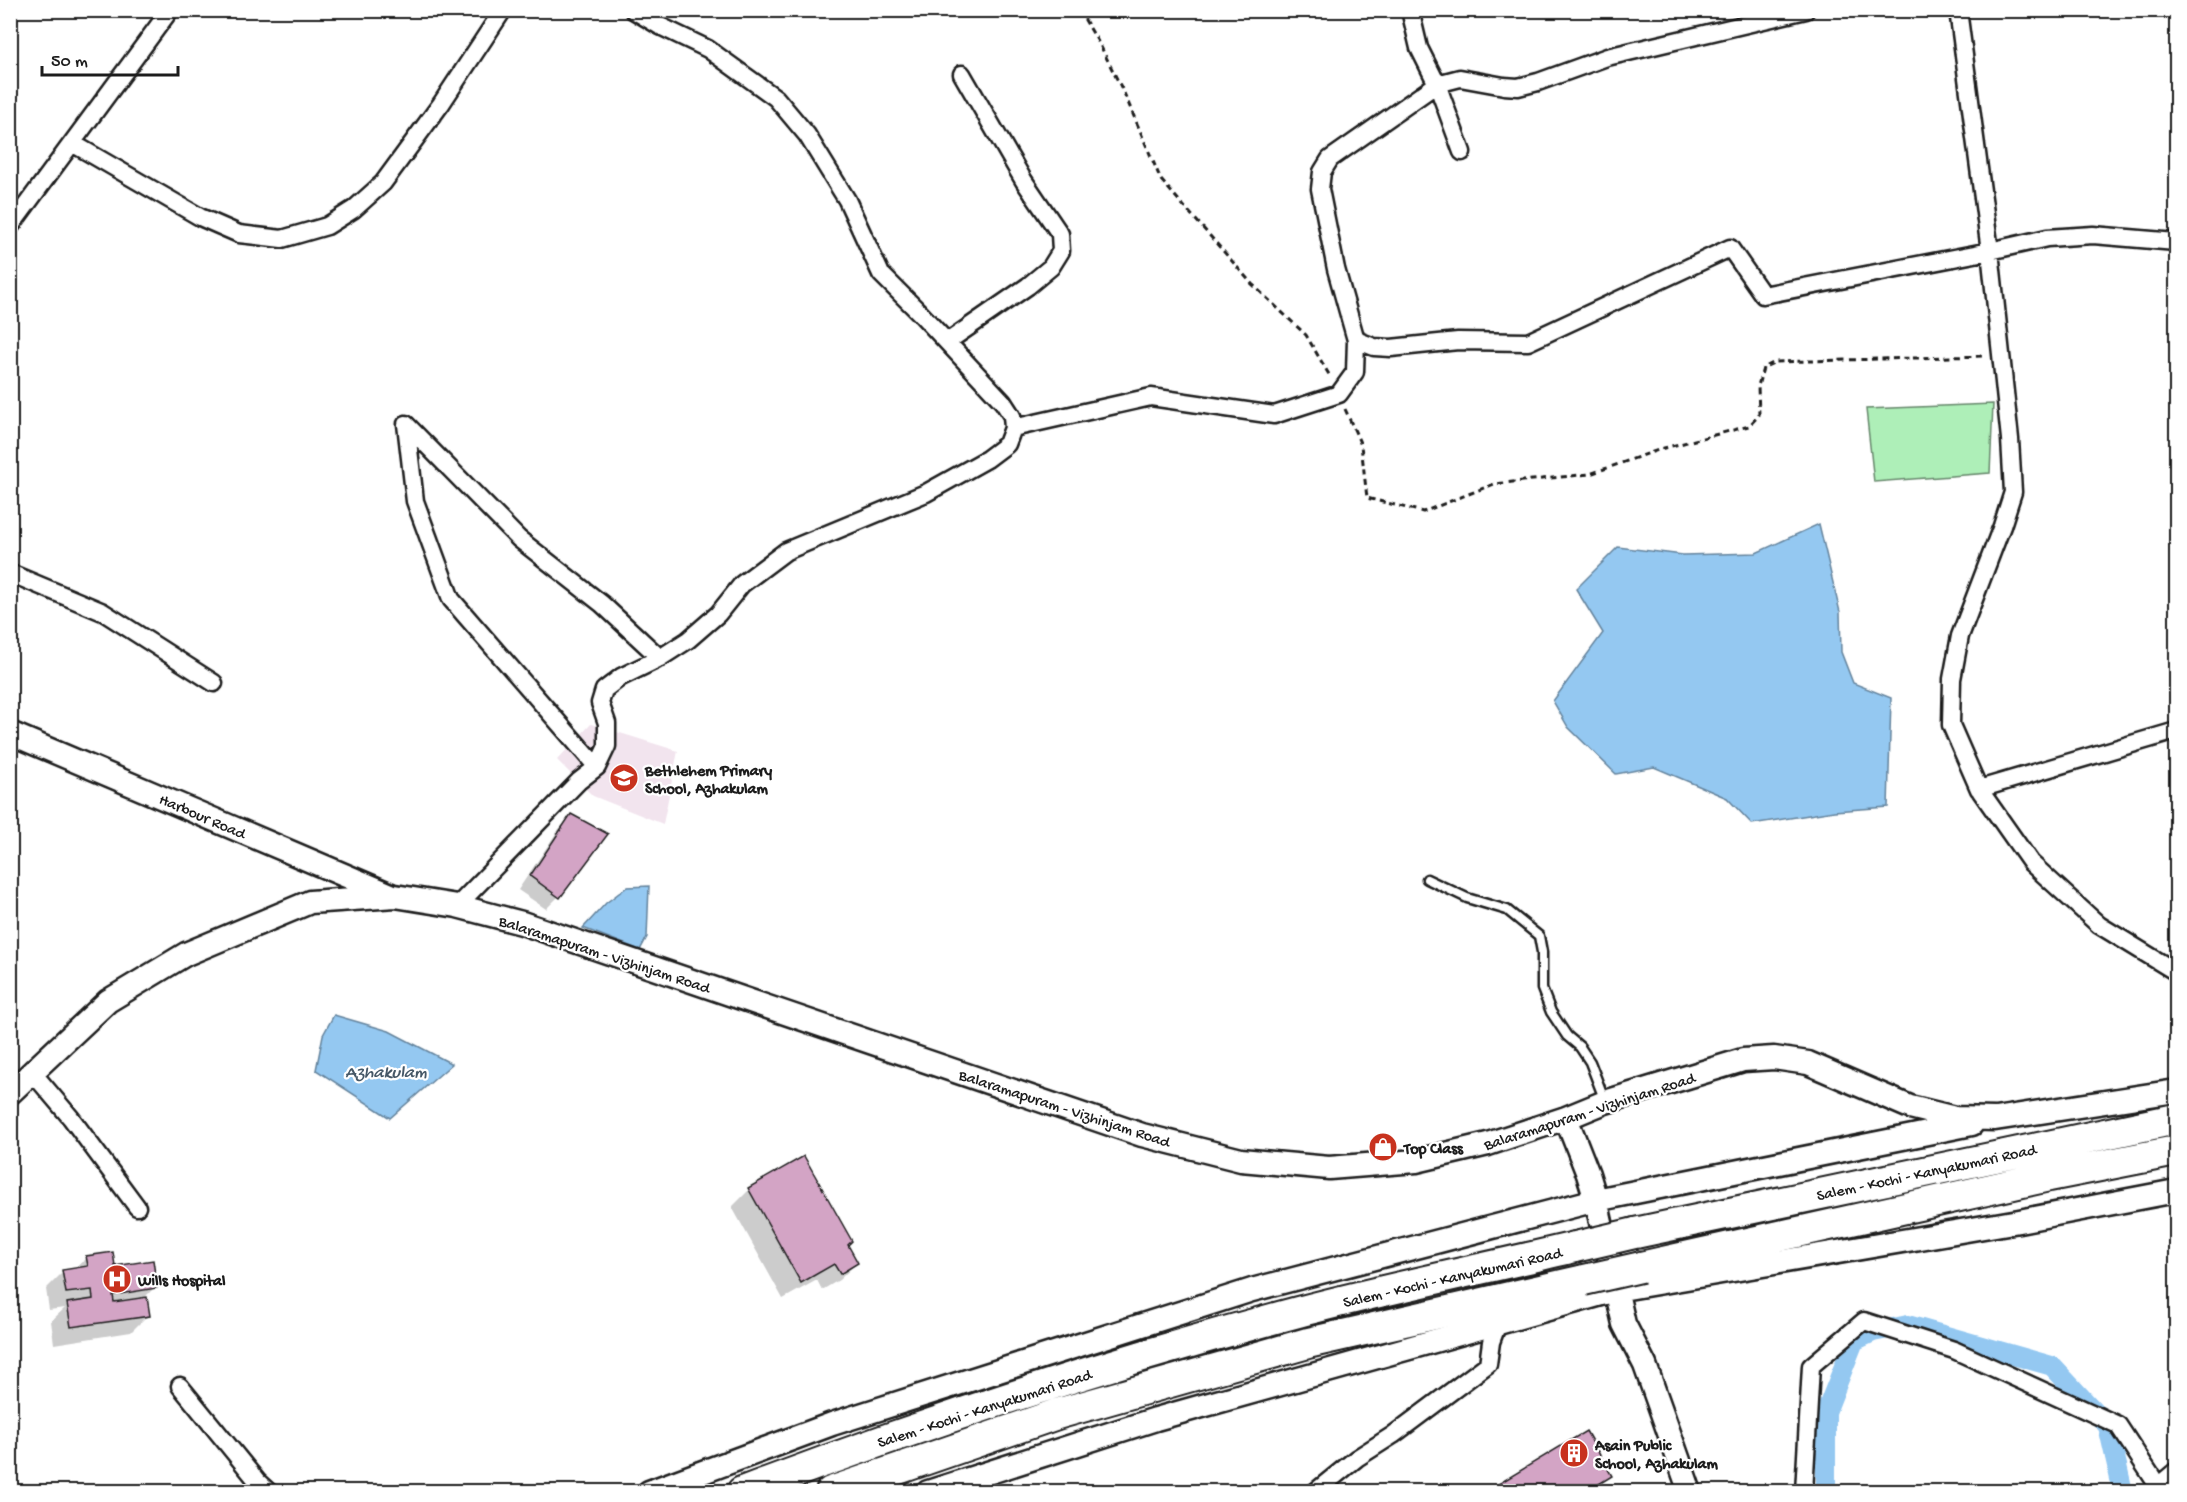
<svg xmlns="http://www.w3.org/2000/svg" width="2187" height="1502" viewBox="0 0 2187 1502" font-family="'Gochi Hand',sans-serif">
  <rect width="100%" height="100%" fill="#fff"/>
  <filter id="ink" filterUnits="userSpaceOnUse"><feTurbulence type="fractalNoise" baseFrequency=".0167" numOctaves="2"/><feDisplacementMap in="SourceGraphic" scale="12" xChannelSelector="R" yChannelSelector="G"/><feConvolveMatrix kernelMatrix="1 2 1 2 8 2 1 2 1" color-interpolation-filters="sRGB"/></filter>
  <g filter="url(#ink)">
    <path fill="#f2e4ee" d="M591 724 678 751 663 824 593 796 557 760Z"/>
    <path fill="#aeefb8" stroke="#65866a" stroke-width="1.5" d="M1993 404 1990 473 1874 482 1866 409Z"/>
    <path fill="#94c8f1" stroke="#64839c" stroke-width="1.5" d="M1819 524 1840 612 1841 652 1853 683 1891 698 1888 807 1834 811 1752 824 1727 798 1654 767 1616 774 1568 727 1553 701 1603 633 1576 589 1618 547 1683 555 1756 553Z
      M649 886 647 937 640 950 583 928 606 903 627 887Z
      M334 1015 389 1031 452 1064 390 1118 316 1070 323 1035Z"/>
    <path fill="#0003" d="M571 816 558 897 546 909 518 890 559 829Z
      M804 1158 857 1263 839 1280 822 1290 817 1280 783 1299 732 1207 749 1190Z
      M87 1258 155 1287 143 1299 148 1315 131 1332 54 1344 51 1321 65 1308 49 1310 46 1289 63 1272 74 1270Z
      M1610 1475 1592 1492H1488Z"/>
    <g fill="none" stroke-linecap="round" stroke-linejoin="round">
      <path stroke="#94c8f1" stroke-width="20" d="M1826 1492V1412L1854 1341 1873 1332 1908 1325 2052 1366 2108 1426 2123 1492"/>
    </g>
    <path fill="#d3a4c5" stroke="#1c1c1c" stroke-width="1.5" d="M571 814 608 834 560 898 530 876Z
      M804 1156 852 1241 848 1245 858 1263 840 1274 834 1264 801 1283 748 1188Z
      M113 1252 115 1266 153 1260 157 1288 113 1295 114 1302 147 1297 150 1316 71 1327 67 1303 93 1299 92 1290 66 1293 62 1270 88 1266 86 1256Z
      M1586 1431 1612 1476 1586 1492H1485Z"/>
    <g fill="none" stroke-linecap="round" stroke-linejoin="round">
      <g stroke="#1c1c1c" stroke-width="13">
        <path id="lane" d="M1427 879 1467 898 1507 910 1539 936 1542 952V989L1551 1012 1567 1036 1580 1047 1590 1062 1605 1101"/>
      </g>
      <g stroke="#1c1c1c" stroke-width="21">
        <path id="street" d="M1410 10 1419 48 1437 84 1462 152
          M1806 10 1607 57 1538 82 1518 87 1504 86 1460 78 1437 84 1330 159 1322 172 1320 189 1336 269 1356 340 1374 347 1391 348 1458 341 1528 342 1730 248 1763 295 1990 251 2047 238 2093 235 2176 242
          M1958 10 1990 251 2010 439 2013 492 2002 526 1960 636 1952 679 1951 725 1979 789 2031 863 2099 925 2176 972
          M72 143 200 217 239 234 282 239 327 226 354 209 383 183 441 104 503 10
          M10 227 170 10
          M947 342 1028 286 1051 267 1061 251 1060 234 1024 181 962 74
          M1013 428 1151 397 1274 415 1339 394 1355 372 1356 340
          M10 573 103 612 214 683
          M597 767 451 599 415 501 406 424 519 539 602 604 660 658
          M1979 789 2176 731
          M457 906 579 781 597 767 607 746V723L600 703 604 690 621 677 660 658 688 640 718 614 742 584 786 551 926 493 987 459 1007 444 1013 428 1012 416 1003 402 919 312 881 274 847 200 807 135 776 98 708 49 658 25 633 10
          M33 1073 71 1118 137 1207
          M180 1386 258 1482 269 1492
          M2158 1486 2176 1471
          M1315 1492 1357 1458 1393 1435 1488 1364 1491 1342 1498 1323
          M1804 1492 1811 1366 1864 1321 1954 1350 2118 1425 2162 1492"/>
      </g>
      <g stroke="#1c1c1c" stroke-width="27">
        <path id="secondary" d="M10 733 391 895
          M10 1093 108 1001 186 954 310 902 395 896 457 906 522 923 1142 1135 1241 1160 1329 1168 1416 1161 1488 1144 1566 1118 1605 1102 1743 1060 1774 1058 1808 1063 1910 1107 1955 1118 1995 1119 2176 1091
          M1566 1118 1588 1174 1596 1200 1624 1324 1645 1365 1690 1492
          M649 1492 832 1424 1252 1290 1596 1200 1972 1124
          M928 1492 1156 1419 1616 1290 2019 1221 2176 1191"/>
      </g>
      <g stroke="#1c1c1c" stroke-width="34">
        <path id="highway" d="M1635 1233 2176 1119
          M1641 1267 2049 1176 2176 1151
          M742 1492C924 1423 1110 1362 1298 1312 1389 1288 1483 1269 1575 1247
          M831 1492 1057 1414 1308 1343 1584 1280"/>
      </g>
      <path stroke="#1c1c1c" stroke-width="3" stroke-dasharray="6 4.5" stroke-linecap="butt" d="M1079 10 1100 45 1124 93 1161 180 1252 284 1306 335 1331 378
        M1345 409 1361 445 1367 498 1423 512 1494 484 1590 474 1664 448 1749 426 1759 415 1758 386 1763 368 1775 362 1985 356"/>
      <use href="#lane" stroke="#fff" stroke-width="8"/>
      <use href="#street" stroke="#fff" stroke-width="16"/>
      <use href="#secondary" stroke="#fff" stroke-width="22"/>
      <use href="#highway" stroke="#fff" stroke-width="30"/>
      <g stroke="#1c1c1c" stroke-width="34" stroke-linecap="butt">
        <path id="highway-bridge" d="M1575 1247 1635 1233
          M1584 1280 1641 1267"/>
      </g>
      <use href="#highway-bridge" stroke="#fff" stroke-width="30"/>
    </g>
  </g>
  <defs>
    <g id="school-disc" transform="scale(1.5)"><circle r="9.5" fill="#c8321e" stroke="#fff"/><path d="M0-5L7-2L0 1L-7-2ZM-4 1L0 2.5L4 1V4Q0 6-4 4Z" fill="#fff"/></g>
    <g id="shop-disc" transform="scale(1.5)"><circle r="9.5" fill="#c8321e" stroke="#fff"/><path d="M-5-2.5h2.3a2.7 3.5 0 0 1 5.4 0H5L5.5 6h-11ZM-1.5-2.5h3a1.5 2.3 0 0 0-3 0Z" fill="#fff"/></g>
    <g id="hospital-disc" transform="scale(1.5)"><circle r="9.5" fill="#c8321e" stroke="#fff"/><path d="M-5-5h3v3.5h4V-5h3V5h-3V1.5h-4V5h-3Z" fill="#fff"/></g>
    <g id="building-disc" transform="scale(1.5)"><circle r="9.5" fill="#c8321e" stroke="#fff"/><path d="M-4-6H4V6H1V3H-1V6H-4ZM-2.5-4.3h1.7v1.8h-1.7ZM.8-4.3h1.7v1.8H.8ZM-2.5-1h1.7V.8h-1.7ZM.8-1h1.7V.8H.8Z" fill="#fff"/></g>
  </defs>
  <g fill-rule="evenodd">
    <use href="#school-disc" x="624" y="778"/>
    <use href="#shop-disc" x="1383" y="1147"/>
    <use href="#hospital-disc" x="117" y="1279"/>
    <use href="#building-disc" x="1574" y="1453"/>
  </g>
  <g text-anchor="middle" stroke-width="4.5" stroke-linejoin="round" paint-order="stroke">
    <g font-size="16" font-weight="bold" fill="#1c1c1c" stroke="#fff" text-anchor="start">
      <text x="645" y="775">Bethlehem Primary<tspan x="645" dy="18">School, Azhakulam</tspan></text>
      <text x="1404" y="1153">Top Class</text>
      <text x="138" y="1285">Wills Hospital</text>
      <text x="1595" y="1450">Asain Public<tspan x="1595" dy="18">School, Azhakulam</tspan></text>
    </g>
    <g font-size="16" fill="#1c1c1c" stroke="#fff">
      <text transform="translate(203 815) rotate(23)" y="6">Harbour Road</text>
      <text transform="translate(605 953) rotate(18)" y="6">Balaramapuram - Vizhinjam Road</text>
      <text transform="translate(1065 1107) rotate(18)" y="6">Balaramapuram - Vizhinjam Road</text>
      <text transform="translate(1589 1110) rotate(-18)" y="6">Balaramapuram - Vizhinjam Road</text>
      <text transform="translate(1926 1171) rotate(-12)" y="6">Salem - Kochi - Kanyakumari Road</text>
      <text transform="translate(1452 1276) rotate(-13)" y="6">Salem - Kochi - Kanyakumari Road</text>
      <text transform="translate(984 1407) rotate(-18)" y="6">Salem - Kochi - Kanyakumari Road</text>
    </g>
    <g font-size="18" font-style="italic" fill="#465867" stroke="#fff">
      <text x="386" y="1077">Azhakulam</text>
    </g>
  </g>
  <rect width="2187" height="1502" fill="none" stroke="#fff" stroke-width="36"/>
  <rect x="18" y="18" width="2151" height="1466" fill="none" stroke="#1c1c1c" stroke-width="2" filter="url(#ink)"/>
  <path d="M42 66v9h136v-9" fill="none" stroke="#1c1c1c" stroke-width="3"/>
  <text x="51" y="66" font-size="18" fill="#1c1c1c" stroke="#ffffff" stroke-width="4.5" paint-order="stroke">50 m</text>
</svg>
